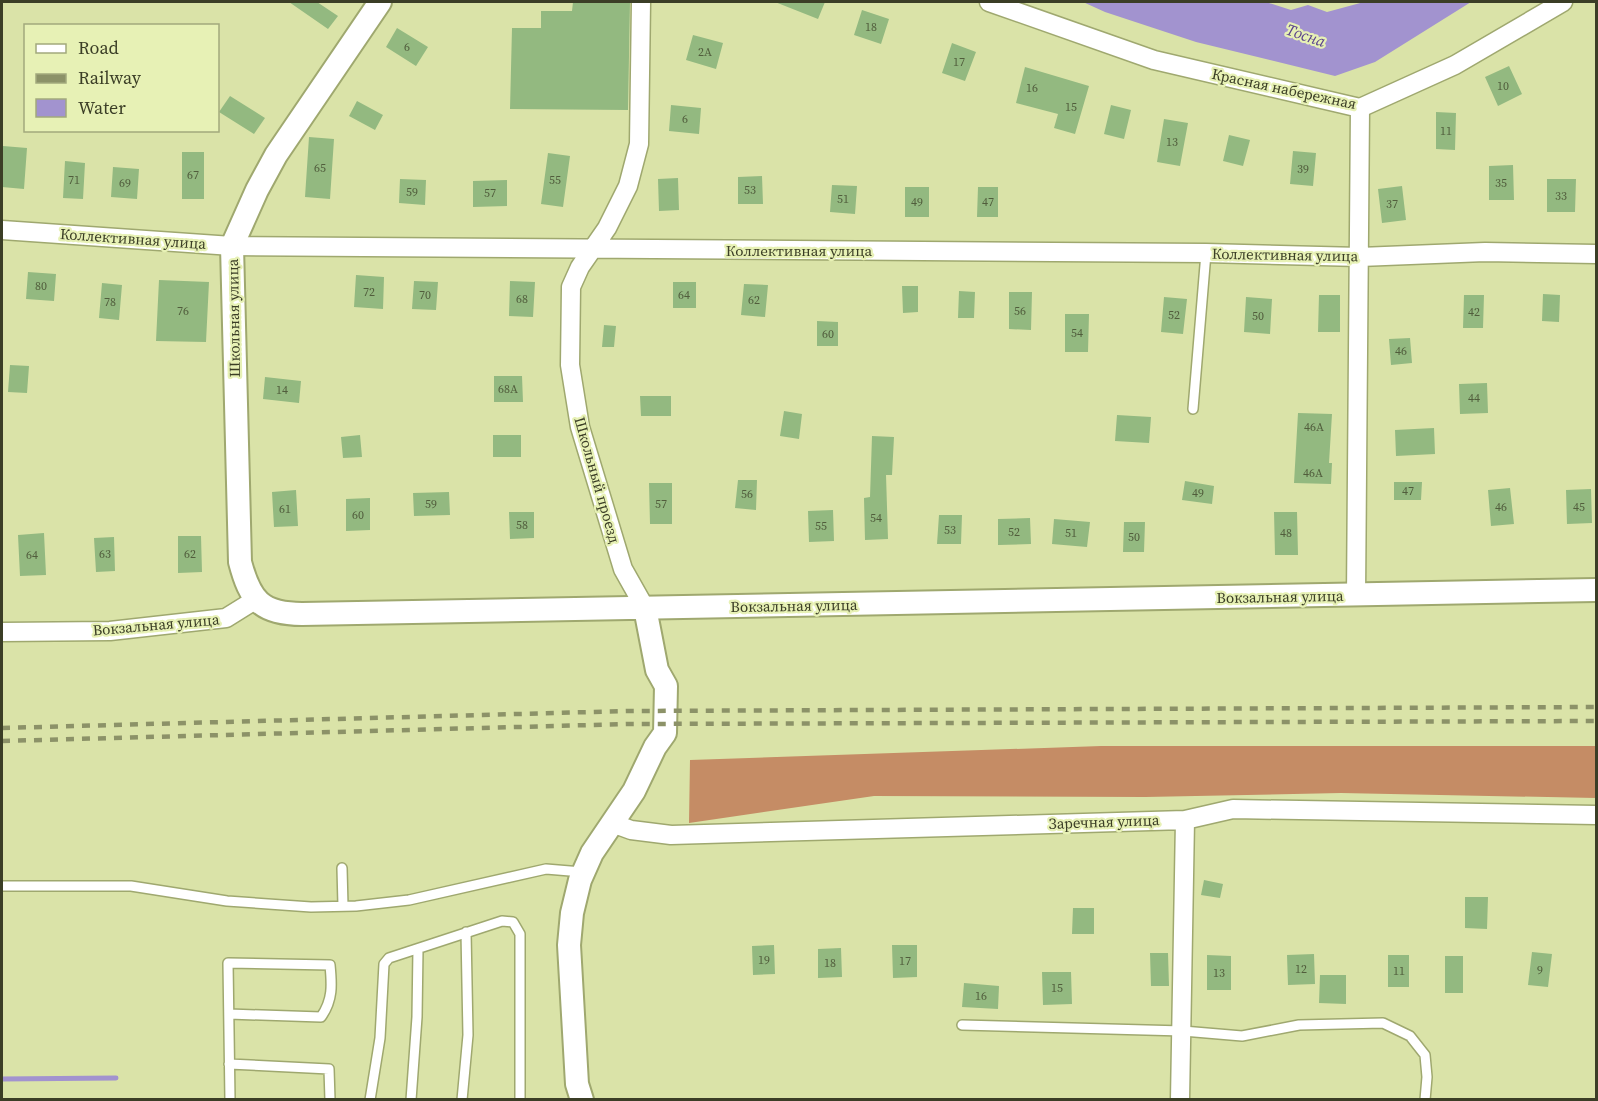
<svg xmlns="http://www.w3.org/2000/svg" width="1598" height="1101" viewBox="0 0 1598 1101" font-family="'Source Serif 4',serif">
  <rect width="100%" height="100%" fill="#dae3a8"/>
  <path fill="#c58c65" d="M1101 746H1596V798L1341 793 1145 797 874 796 689 823 690 760Z"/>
  <path fill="#a293cf" d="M1083 2H1266L1291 10 1308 5 1327 12 1364 2H1471L1375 62 1335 76 1196 42 1105 12Z"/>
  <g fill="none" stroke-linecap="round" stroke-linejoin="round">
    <path stroke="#a293cf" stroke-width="5" d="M2 1079 116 1078"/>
  </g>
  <path fill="#93b980" d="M289 2H317L338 16 328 29Z
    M573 2H630L628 110 510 109 512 28H541V11H572Z
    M775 2H825L818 19Z
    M862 10 889 19 881 44 854 35Z
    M397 28 428 47 416 66 386 47Z
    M693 35 723 43 716 69 686 60Z
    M952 43 976 52 965 81 942 73Z
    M1509 66 1522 94 1498 106 1485 77Z
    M1025 67 1089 86 1075 134 1054 128 1058 114 1016 103Z
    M230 96 265 118 254 134 219 112Z
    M357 101 383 115 375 130 349 116Z
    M671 105 701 108 699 134 669 131Z
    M1111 105 1131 110 1124 139 1104 134Z
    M1436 112 1456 113 1455 150 1436 149Z
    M1164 119 1188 123 1180 166 1157 162Z
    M1229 135 1250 140 1243 166 1223 161Z
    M309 137 334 139 330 199 305 197Z
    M3 146 27 148 24 189 2 187Z
    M1293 151 1316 153 1313 186 1290 184Z
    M182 152H204V199H182Z
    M548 153 570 156 563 207 541 204Z
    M65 161 85 163 83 199 63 198Z
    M1513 165 1514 200H1489V166Z
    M113 167 139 169 137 199 111 197Z
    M762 176 763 204H738V177Z
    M678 178 679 210 659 211 658 179Z
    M400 179 426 180 425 205 399 203Z
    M1547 179H1576L1575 212H1547Z
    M507 180V206L473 207V181Z
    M832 185 857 186 855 214 830 212Z
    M1402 186 1406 220 1382 223 1378 189Z
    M905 187H929V217H905Z
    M978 187H998V217H977Z
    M28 272 56 274 54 301 26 299Z
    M356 275 384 277 383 309 354 307Z
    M159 280 209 282 206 342 156 341Z
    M414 281 438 282 436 310 412 309Z
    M510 281 535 282 533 317 509 316Z
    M673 282H696V308H673Z
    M102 283 122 285 119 320 99 318Z
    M744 284 768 285 765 317 741 315Z
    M902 286H918V312L903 313Z
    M959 291 975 292 974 318H958Z
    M1009 292H1032L1031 330 1009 329Z
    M1543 294 1560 295 1559 322 1542 321Z
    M1319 295H1340V332H1318Z
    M1464 295H1484L1483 328H1463Z
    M1164 297 1187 299 1183 334 1161 332Z
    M1246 297 1272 299 1270 334 1244 332Z
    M1065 314H1089L1088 352H1065Z
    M817 321 838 322V346H817Z
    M604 325 616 326 614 347H602Z
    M1410 338 1412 363 1391 365 1389 339Z
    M10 365 29 366 27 393 8 392Z
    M494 376H522L523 402H494Z
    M265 377 301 381 299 403 263 399Z
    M1487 383 1488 413 1460 414 1459 384Z
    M640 396H671V416H641Z
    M784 411 802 414 799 439 780 436Z
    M1298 413 1332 414 1329 463H1332L1331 484 1294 483Z
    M1117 415 1151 417 1149 443 1115 441Z
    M1434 428 1435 454 1396 456 1395 430Z
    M360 435 362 457 343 458 341 437Z
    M493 435H521V457H493Z
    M872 436 894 437 892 475H886L888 539 865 540 864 498 870 497Z
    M738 480H757L756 510 735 508Z
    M1185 481 1214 486 1212 504 1182 500Z
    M1394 482H1422L1421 500H1394Z
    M649 483H672V524H650Z
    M1510 488 1514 524 1491 526 1488 490Z
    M1591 489 1592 523 1567 524 1566 490Z
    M296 490 298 526 274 527 272 492Z
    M449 492 450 515 414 516 413 493Z
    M370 498V530L346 531V499Z
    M833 510 834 541 809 542 808 511Z
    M509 512H534V538L510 539Z
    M1274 512H1297L1298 555H1275Z
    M939 515H962L961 544H937Z
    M1030 518 1031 544 998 545V519Z
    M1054 519 1090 522 1087 547 1052 544Z
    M1124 522H1145L1144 552H1123Z
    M44 533 46 575 20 576 18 535Z
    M178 536H201L202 572 178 573Z
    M114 537 115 571 96 572 94 538Z
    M1204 880 1223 884 1220 898 1201 895Z
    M1465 897H1488L1487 929 1465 928Z
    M1073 908H1094V934H1072Z
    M774 945 775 974 753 975 752 946Z
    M892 945H917V977L893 978Z
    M841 948 842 977 818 978V949Z
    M1532 952 1552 954 1548 987 1528 985Z
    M1150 953H1168L1169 986H1151Z
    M1314 954 1315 984 1288 985 1287 955Z
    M1207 955 1231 956V990H1207Z
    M1388 955H1409V987H1388Z
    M1445 956H1463V993H1445Z
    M1042 972H1071L1072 1004 1043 1005Z
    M1320 975H1346V1004L1319 1003Z
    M964 983 999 986 998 1009 962 1007Z"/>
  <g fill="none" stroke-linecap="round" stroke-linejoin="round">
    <g stroke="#9fa86f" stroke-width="12">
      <path id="service" d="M1193 409 1206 253
        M342 868 343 906
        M2 886H131L227 901 311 907 356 906 409 900 546 869 582 872
        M229 1014 321 1017C333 1000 332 985 330 965L228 963 230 1100
        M962 1025 1183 1031 1242 1036 1299 1025 1383 1023 1410 1036 1425 1055 1427 1077 1425 1100
        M229 1064 329 1069 330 1100
        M370 1100 380 1038 384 964 389 958 502 921 513 922 520 934V1100
        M411 1100 417 1017 418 949
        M462 1100 468 1035 466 932"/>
    </g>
    <g stroke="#9fa86f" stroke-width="21">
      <path id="minor" d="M641 2 639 144 628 186 607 228 580 267 571 287 570 365 580 427 623 569 645 608
        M989 2 1154 60 1360 108 1455 65 1563 2
        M2 230 232 246 1206 253 1360 257 1485 252 1596 254
        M1356 596 1360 108
        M2 632 110 631 226 618 255 600
        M612 823 631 830 671 835 1185 820 1233 809 1596 815
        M1180 1100 1185 820"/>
    </g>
    <g stroke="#9fa86f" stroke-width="26">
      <path id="tertiary" d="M380 2 276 155 257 190 232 246 240 562C250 600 261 614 302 614L1596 590
        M582 1100 577 1084 569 945 572 913 580 880 592 853 634 791 655 747 665 733 666 686 657 670 645 608"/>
    </g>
    <use href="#service" stroke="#fff" stroke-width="9"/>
    <use href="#minor" stroke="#fff" stroke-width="18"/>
    <use href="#tertiary" stroke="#fff" stroke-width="22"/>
    <path stroke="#8c9268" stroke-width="4.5" stroke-dasharray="8 8" stroke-linecap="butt" d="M2 728 628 711 1596 707
      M2 741 628 724 1596 721"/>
  </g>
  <g text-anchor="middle" stroke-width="4.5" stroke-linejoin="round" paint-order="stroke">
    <g font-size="12" fill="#515d3c">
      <text x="871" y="31">18</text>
      <text x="407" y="51">6</text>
      <text x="705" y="56">2А</text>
      <text x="959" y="66">17</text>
      <text x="1503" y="90">10</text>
      <text x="1032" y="92">16</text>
      <text x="1071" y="111">15</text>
      <text x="685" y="123">6</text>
      <text x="1446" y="135">11</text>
      <text x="1172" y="146">13</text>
      <text x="320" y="172">65</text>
      <text x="1303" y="173">39</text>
      <text x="193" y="179">67</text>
      <text x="74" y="184">71</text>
      <text x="555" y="184">55</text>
      <text x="125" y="187">69</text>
      <text x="1501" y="187">35</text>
      <text x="750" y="194">53</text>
      <text x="412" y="196">59</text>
      <text x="490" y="197">57</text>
      <text x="1561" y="200">33</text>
      <text x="843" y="203">51</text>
      <text x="917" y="206">49</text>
      <text x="988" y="206">47</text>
      <text x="1392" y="208">37</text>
      <text x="41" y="290">80</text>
      <text x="369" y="296">72</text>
      <text x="425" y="299">70</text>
      <text x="684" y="299">64</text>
      <text x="522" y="303">68</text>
      <text x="754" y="304">62</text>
      <text x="110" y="306">78</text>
      <text x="183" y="315">76</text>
      <text x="1020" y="315">56</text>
      <text x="1474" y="316">42</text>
      <text x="1174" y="319">52</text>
      <text x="1258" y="320">50</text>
      <text x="1077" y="337">54</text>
      <text x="828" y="338">60</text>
      <text x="1401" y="355">46</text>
      <text x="508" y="393">68А</text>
      <text x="282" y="394">14</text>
      <text x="1474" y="402">44</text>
      <text x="1314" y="431">46А</text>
      <text x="1313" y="477">46А</text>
      <text x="1408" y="495">47</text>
      <text x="1198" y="497">49</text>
      <text x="747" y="498">56</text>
      <text x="431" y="508">59</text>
      <text x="661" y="508">57</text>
      <text x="1501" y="511">46</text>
      <text x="1579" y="511">45</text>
      <text x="285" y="513">61</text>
      <text x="358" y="519">60</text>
      <text x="876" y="522">54</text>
      <text x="522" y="529">58</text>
      <text x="821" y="530">55</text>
      <text x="950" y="534">53</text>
      <text x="1014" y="536">52</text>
      <text x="1071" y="537">51</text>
      <text x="1286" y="537">48</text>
      <text x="1134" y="541">50</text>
      <text x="105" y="558">63</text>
      <text x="190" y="558">62</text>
      <text x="32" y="559">64</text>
      <text x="764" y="964">19</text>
      <text x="905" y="965">17</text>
      <text x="830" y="967">18</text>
      <text x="1301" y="973">12</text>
      <text x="1540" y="974">9</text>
      <text x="1399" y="975">11</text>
      <text x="1219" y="977">13</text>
      <text x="1057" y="992">15</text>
      <text x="981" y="1000">16</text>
    </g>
    <g font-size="15" fill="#3b3e26" stroke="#e7f1b5">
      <text transform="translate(1284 89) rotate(12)" y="5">Красная набережная</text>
      <text transform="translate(133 239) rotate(4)" y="5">Коллективная улица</text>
      <text x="799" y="256">Коллективная улица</text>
      <text transform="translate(1285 255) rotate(1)" y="5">Коллективная улица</text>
      <text transform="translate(234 318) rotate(-91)" y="5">Школьная улица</text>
      <text transform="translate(597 480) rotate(74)" y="5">Школьный проезд</text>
      <text transform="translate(1280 597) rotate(-1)" y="5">Вокзальная улица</text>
      <text transform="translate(794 606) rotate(-1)" y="5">Вокзальная улица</text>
      <text transform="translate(156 625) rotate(-5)" y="5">Вокзальная улица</text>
      <text transform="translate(1104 822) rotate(-2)" y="5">Заречная улица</text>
    </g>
    <g font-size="16" font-style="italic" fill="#5a438d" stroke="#e7f1b5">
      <text transform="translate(1306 35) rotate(19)" y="6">Тосна</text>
    </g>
  </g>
  <rect width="1598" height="1101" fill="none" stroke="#3b3e26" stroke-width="6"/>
  <rect x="24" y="24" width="195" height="108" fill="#e7f1b5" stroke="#a2a97c" stroke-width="1.5"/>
  <rect x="36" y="44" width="30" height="9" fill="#ffffff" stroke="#a2a97c" stroke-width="1.5"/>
  <text x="78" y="54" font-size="18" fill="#3b3e26">Road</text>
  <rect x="36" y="74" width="30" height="9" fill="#8c9268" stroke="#a2a97c" stroke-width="1.5"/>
  <text x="78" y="84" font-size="18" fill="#3b3e26">Railway</text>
  <rect x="36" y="99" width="30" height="18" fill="#a293cf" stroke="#a2a97c" stroke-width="1.5"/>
  <text x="78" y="114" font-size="18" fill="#3b3e26">Water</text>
</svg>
